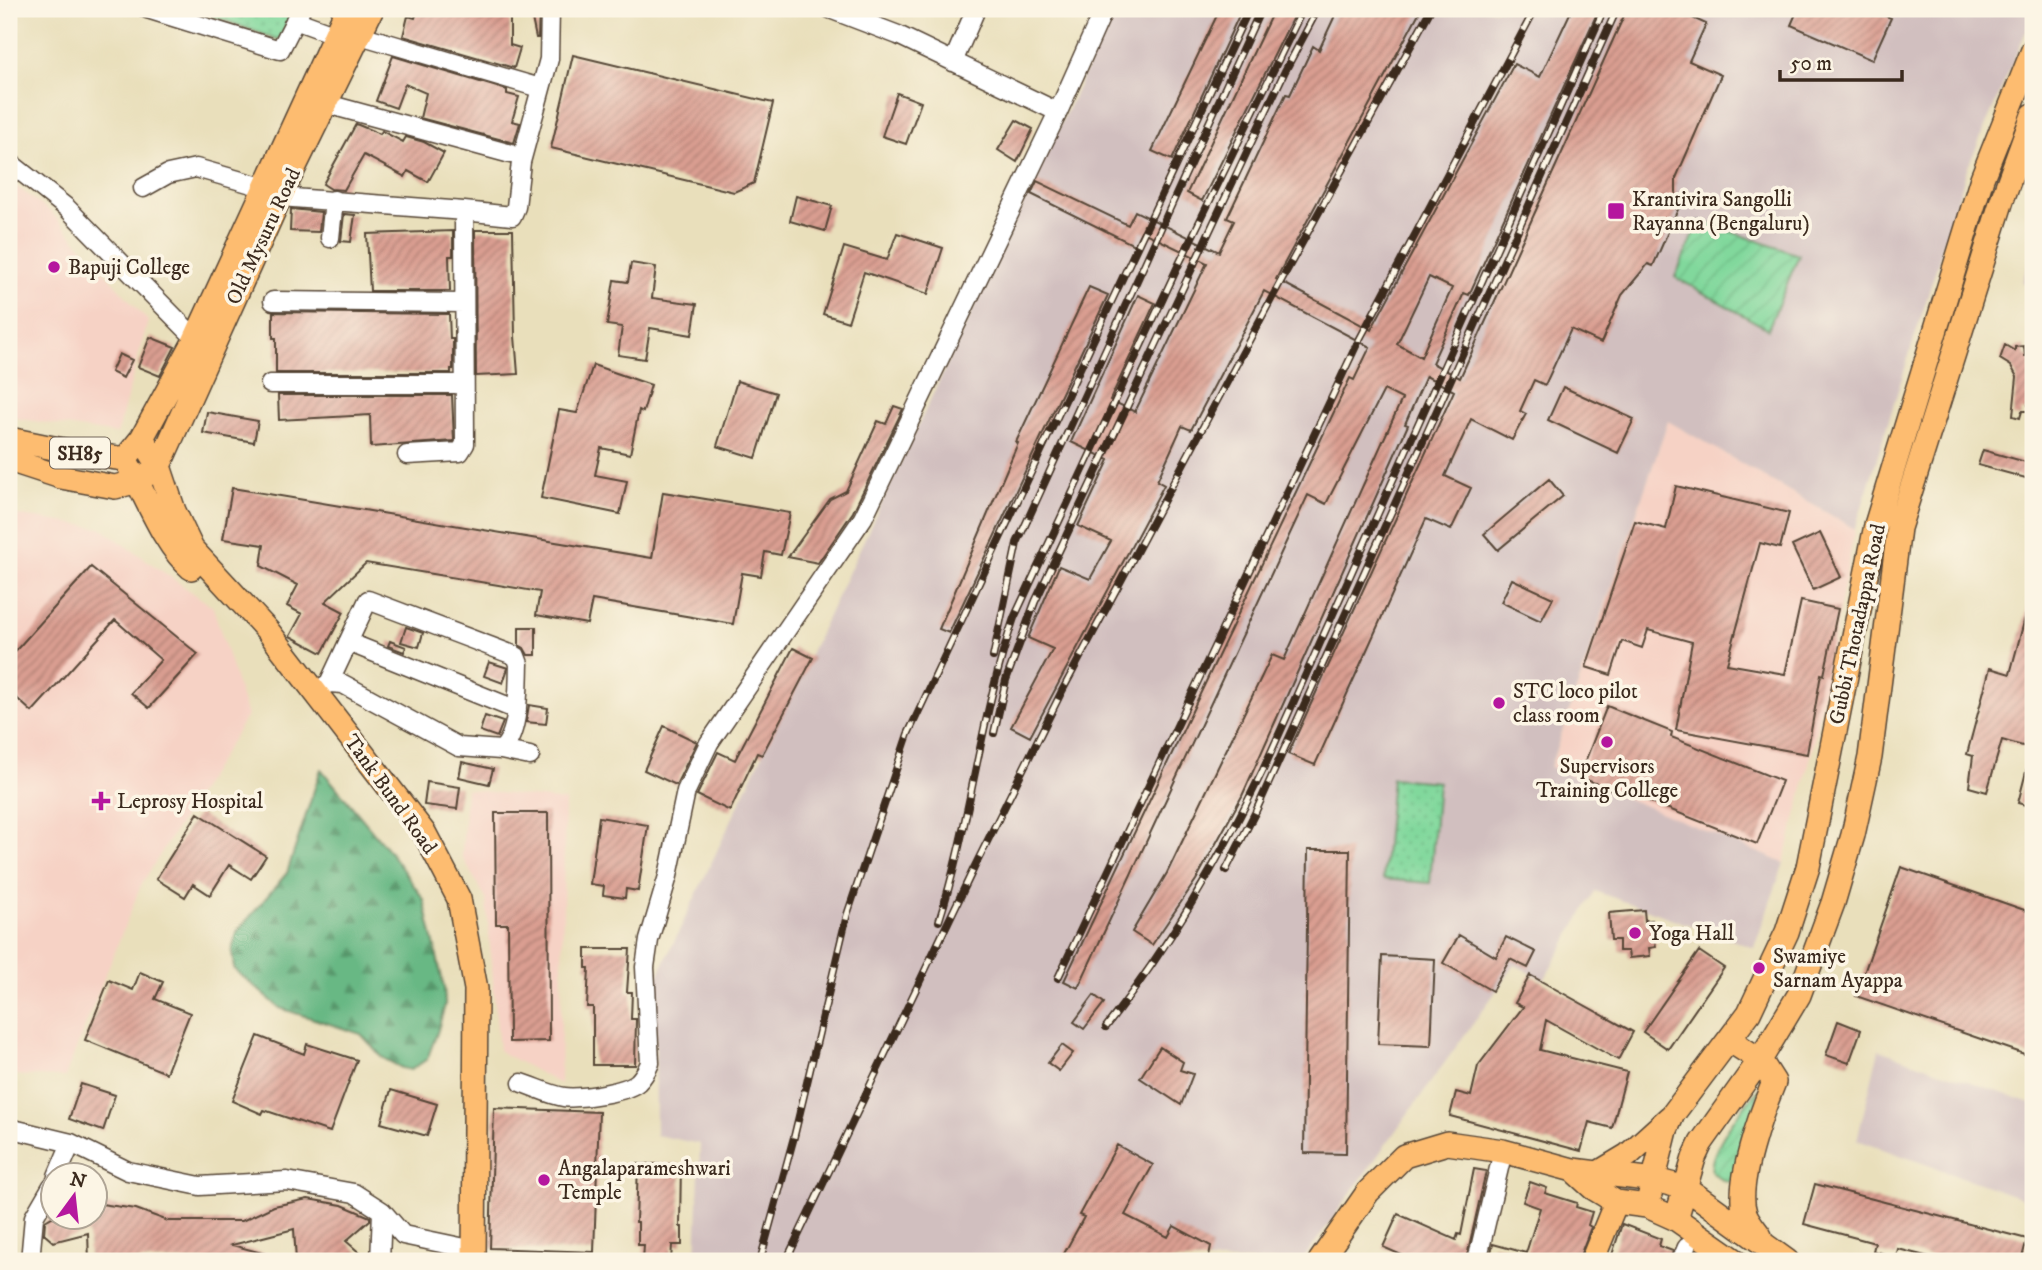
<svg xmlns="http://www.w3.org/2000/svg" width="2042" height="1270" viewBox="0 0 2042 1270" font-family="'IM FELL DW Pica',serif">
  <defs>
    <pattern id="grass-dots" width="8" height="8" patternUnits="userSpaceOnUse" patternTransform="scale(1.75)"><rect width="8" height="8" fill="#81d89c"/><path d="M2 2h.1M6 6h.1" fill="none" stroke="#70ba86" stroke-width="1.8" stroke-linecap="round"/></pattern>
    <pattern id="forest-firs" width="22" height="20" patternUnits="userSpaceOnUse" patternTransform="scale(1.75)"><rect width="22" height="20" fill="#68b884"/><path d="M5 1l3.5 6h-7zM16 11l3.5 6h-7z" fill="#57966b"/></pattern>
    <pattern id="garden-furrows" width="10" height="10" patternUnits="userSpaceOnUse" patternTransform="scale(1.75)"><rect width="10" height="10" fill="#81d89c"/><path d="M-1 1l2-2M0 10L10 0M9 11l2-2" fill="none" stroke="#70ba86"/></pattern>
    <pattern id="building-hatch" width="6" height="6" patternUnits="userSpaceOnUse" patternTransform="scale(1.75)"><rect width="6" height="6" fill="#da9e91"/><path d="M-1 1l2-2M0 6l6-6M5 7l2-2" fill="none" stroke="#b28176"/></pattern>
  </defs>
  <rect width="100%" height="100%" fill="#fcf5e5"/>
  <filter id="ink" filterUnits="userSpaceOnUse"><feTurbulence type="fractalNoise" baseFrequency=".0143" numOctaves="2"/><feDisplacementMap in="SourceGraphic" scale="14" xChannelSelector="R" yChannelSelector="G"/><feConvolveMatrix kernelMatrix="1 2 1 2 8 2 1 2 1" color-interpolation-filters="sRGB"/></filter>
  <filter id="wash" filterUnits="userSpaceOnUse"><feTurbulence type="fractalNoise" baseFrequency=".00686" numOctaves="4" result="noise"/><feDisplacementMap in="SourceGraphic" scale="28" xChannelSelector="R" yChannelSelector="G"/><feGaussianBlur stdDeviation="1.57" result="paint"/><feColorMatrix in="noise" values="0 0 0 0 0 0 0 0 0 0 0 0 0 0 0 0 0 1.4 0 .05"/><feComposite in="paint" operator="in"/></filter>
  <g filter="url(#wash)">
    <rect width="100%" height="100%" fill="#e9dfbb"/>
    <path fill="#f6d2c5" d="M9 181 52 213 148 321 117 434 9 417Z
      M1668 421 1855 529 1811 756 1784 863 1550 768Z
      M9 514 101 528 213 607 247 716 141 885 65 1077 9 1075Z
      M466 789 565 801 560 1084 499 1051 486 899 462 856Z"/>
    <path fill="#d1bfbf" d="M1115 9H2033V15L1967 169 1855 529 1668 421 1550 767 1784 863 1754 948 1595 891 1544 980 1515 965 1302 1261H696L700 1144 656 1135 655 982Z
      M2033 251V285L2022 282Z
      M1879 1050 2033 1104V1202L1857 1140Z"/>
    <path fill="url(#grass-dots)" stroke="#5e815d" stroke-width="2" d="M213 9H294L279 40 212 16Z
      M1392 778 1438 782 1430 883 1383 879Z"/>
    <path fill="url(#forest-firs)" stroke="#527151" stroke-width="2" d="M321 769 390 852 424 900 444 987 445 1005 437 1033 427 1059 411 1070 402 1068 383 1058 361 1034 280 1008 234 969 232 950 237 932 287 873Z"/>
    <path fill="url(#garden-furrows)" stroke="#5e815d" stroke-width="2" d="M1700 221 1799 255 1768 329 1675 277Z
      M1760 1089 1735 1177 1730 1182 1724 1181 1712 1172C1707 1153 1745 1101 1760 1089Z"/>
    <g id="blocks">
      <path fill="url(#building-hatch)" fill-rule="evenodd" d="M418 9H510V45L520 48 514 68 403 36 408 16 415 18Z
        M530 9H539L538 38H536Z
        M1220 9H1242L1172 160 1152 151Z
        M1274 9H1297L1202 201 1187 193Z
        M1338 9H1421L1276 279 1371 330 1514 64 1540 77 1572 9H1599L1469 295 1464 293 1432 363 1460 378 1627 9H1673L1706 24 1689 61 1721 75 1676 178V205L1679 207 1653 266 1648 264 1622 295 1601 343 1571 329 1545 385 1534 380 1520 411 1526 414 1512 440 1471 419 1445 476 1471 488 1451 530 1426 519 1315 765 1288 754 1454 391 1426 376 1405 424 1408 425 1242 796 1196 880 1152 945 1132 932 1167 873 1272 655 1284 660 1402 399 1384 390 1326 504 1308 495 1078 988 1064 981 1350 378 1354 380 1370 347 1264 291 1191 430 1182 426 1157 481 1164 485 1030 737 1011 727 1053 649 1028 638 1059 566 1090 579 1111 541 1078 526 1109 460 1071 442 1138 295 1155 303 1110 400 1135 412 1207 263 1141 231 1134 245 1031 194 1037 181 1128 225 1135 211 1219 252 1234 221 1227 218 1286 94 1290 95 1313 46 1319 50ZM1429 277 1452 288 1421 357 1397 344Z
        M1798 9H1869L1891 18 1872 60 1791 25Z
        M573 55 773 103 754 183 734 192 551 148Z
        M393 56 507 90V94L519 97 512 121 520 123 514 143 420 118 426 93 405 84 396 108 376 101Z
        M897 93 921 102 906 144 882 136Z
        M1016 120 1033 129 1017 162 998 150Z
        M356 124 380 134 382 131 403 142 406 137 424 142 444 153 428 182 408 171 405 177 364 155 344 190 331 189 323 184Z
        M796 196 832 206 825 231 790 221Z
        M291 209 321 212 319 232 290 231Z
        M344 214 355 215 351 242 341 241Z
        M475 230H513L515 336 518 374 476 376Z
        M453 231V256H449L450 291H370L367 234Z
        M897 233 943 248 928 294 864 272 848 322 823 314 844 247 887 260Z
        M631 263 656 267 652 298 697 304 692 335 650 328 645 359 618 355 622 327 607 325 614 280 628 282Z
        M1089 287 1108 295 949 633 939 629 1018 443 1016 442Z
        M273 312 449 314 450 339H453V369H451V373H276V338H273Z
        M150 337 175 347 160 376 138 367Z
        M2005 345 2015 351V347L2024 346 2025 356H2031L2030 379 2033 403 2028 405V411H2022L2020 418 2013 416 2017 377 2011 366 2000 359Z
        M119 354 132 360 123 378 111 372Z
        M593 365 651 385 643 412 639 410 630 454 601 448 595 475 627 481 620 514 541 498 559 410 577 413Z
        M737 381 776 393 756 458 717 446Z
        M1563 387 1634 419 1618 453 1548 420Z
        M278 395H452L454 441 371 447 370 415 279 420Z
        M894 406 903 409 853 512 818 563 788 557 830 499 846 491 878 421 886 424Z
        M207 412 258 421 254 442 203 433Z
        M1983 450 2033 464V480L1978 465Z
        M1549 479 1563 496 1498 550 1484 534Z
        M1676 486 1789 513 1780 548 1760 543 1727 664 1785 674 1801 601 1838 609 1824 675 1821 674 1807 754 1676 730 1692 642 1648 630 1642 648 1622 641 1611 675 1586 667 1635 521 1666 529Z
        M232 488 652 558 663 492 790 513 781 555 765 552 761 576 742 573 733 624 592 600 587 624 536 615 540 592 366 563 325 602 344 612 322 653 290 636 302 614 287 606 298 585 261 566 264 545 223 539Z
        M1820 533 1841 577 1813 590 1792 546Z
        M91 567 198 654 149 708 131 693 161 660 115 620 32 712 9 691V658Z
        M1512 579 1553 598 1541 621 1501 602Z
        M2029 603 2033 604V749L2002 740 1987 792 1969 787 1973 756 1967 754 1990 668 2010 674Z
        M406 627 423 633 419 647 401 642Z
        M519 627H536V655H528L524 648 519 645Z
        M390 641 406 647 404 652 388 646Z
        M793 648 813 658 762 755 757 753 730 811 697 795 718 752 735 760Z
        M489 662 508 668 503 683 484 676Z
        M529 705 548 708 546 724 526 722Z
        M1607 706 1672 732 1671 737 1782 781 1757 844 1626 792 1625 795 1579 777Z
        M485 716 503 722 497 737 480 731Z
        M664 726 697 742 676 785 644 770Z
        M2029 760 2033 761V807L2018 803Z
        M462 762 493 769 489 784 459 777Z
        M427 782 460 787 457 809 424 805Z
        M198 813 266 856 251 879 229 865 210 895 193 884 185 897 156 879Z
        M495 813H548L549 1041 509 1042 508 924H496Z
        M599 817 648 825 638 891 626 889 625 898 603 895 604 886 590 884Z
        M1308 850H1350L1346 1154 1304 1153Z
        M1901 867 2033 913V1057L1856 996Z
        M1644 910 1645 921 1652 920 1656 947 1649 948 1650 956 1629 958 1628 951H1619V940H1611L1609 913Z
        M1459 935 1496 957 1506 937 1536 952 1528 968 1510 959 1492 991 1443 963Z
        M586 949H630L627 992H632L631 1019H636L635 1065H593V1007H587L589 968H586Z
        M1699 951 1724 968 1668 1049 1643 1032Z
        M1382 956 1435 959 1431 1046 1378 1044Z
        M140 972 163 982 155 999 190 1013 166 1073 85 1040 109 980 133 990Z
        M1530 975 1633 1032 1618 1060 1546 1020 1540 1050 1627 1072 1612 1128 1589 1122 1581 1151 1450 1116 1456 1092 1471 1096 1478 1066 1523 1007 1515 1003Z
        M1094 995 1104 1003 1084 1029 1074 1022Z
        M1838 1021 1861 1030 1849 1063 1826 1055Z
        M258 1036 304 1054 307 1044 357 1060 330 1132 264 1110 262 1114 232 1101Z
        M1062 1045 1073 1053 1059 1071 1048 1063Z
        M1160 1047 1183 1062 1180 1070 1193 1074 1181 1105 1140 1078Z
        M81 1084 115 1095 103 1131 69 1119Z
        M391 1090 437 1104 427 1136 381 1123Z
        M494 1108 599 1112 594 1252 490 1248Z
        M1117 1145 1153 1165 1125 1215 1168 1237 1174 1226 1211 1246 1208 1261H1060L1084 1217 1079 1215Z
        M638 1164H681L680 1227H682V1245H672L671 1261H643L644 1245H638V1222H636Z
        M1474 1169 1486 1171 1466 1261H1415L1383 1247 1398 1214 1456 1240 1458 1234 1461 1235Z
        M1530 1182 1547 1188 1545 1193 1577 1203 1576 1207 1592 1212 1588 1225 1591 1227 1578 1261H1489L1493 1244 1526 1253 1540 1208 1523 1202Z
        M1815 1184 2027 1239 2021 1261H1945L1898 1249 1896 1257 1873 1251 1875 1243 1804 1224Z
        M308 1199 342 1205 370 1217V1220L346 1241 369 1261H296L294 1229 232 1245 277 1257 276 1261H89L88 1233 53 1242 44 1234 45 1221 52 1217H94V1205L101 1204 136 1209 168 1221H242L274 1206Z
        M1622 1224 1661 1239 1659 1246 1673 1251 1670 1261H1610Z"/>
    </g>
  </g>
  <g filter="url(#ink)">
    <use href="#blocks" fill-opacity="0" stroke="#554536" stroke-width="2"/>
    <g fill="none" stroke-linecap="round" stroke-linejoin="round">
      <g stroke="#554536" stroke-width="21">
        <path id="minor" d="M147 9 280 50 301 9
          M830 9 898 35 1058 112
          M295 20 336 35
          M360 35 533 86
          M953 62 976 9
          M327 104 511 154
          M9 162 67 208 195 338
          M143 188 168 174 196 168 266 188
          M280 197 464 211 465 444 460 452 407 455
          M464 211 512 216 516 207 521 162 549 59 550 9
          M330 238 334 200
          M273 301 464 303
          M270 384H463
          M348 642 517 710
          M315 692 329 683 368 600 516 656 519 664C518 687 520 735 501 750L459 747 343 684 329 683
          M501 750 530 756
          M522 1083C535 1087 550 1095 564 1097 580 1099 627 1092 638 1082 644 1076 647 1070 650 1063L645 967 649 940 668 876 686 791 709 743 863 518 1058 112 1104 9
          M9 1128 71 1143 128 1171 200 1186 287 1181 354 1193 382 1211 403 1235 465 1248
          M57 1176 71 1143
          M30 1261 34 1217 52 1186
          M380 1261 382 1211
          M1477 1261 1503 1151
          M1681 1261 1687 1247"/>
      </g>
      <g stroke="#554536" stroke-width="26">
        <path id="major" d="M142 438 159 466 174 511 192 549 268 631 425 834 459 899 476 989 474 1261
          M9 439 73 452 125 459 142 438 193 344 347 9
          M125 459C145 492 162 543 191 568
          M9 460 61 477 115 487 138 481 159 466 280 197 372 9
          M1729 1040 1760 1060 1774 1082C1762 1111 1735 1184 1745 1213 1748 1221 1755 1229 1760 1236
          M1573 1170 1593 1188 1616 1202 1647 1206 1676 1219 1736 1261
          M1598 1173 1628 1155 1670 1117
          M1647 1206 1666 1130 1673 1114 1749 1013 1787 932 1808 867 1876 525 1982 178 2033 50
          M1676 1219 1694 1158 1701 1143 1760 1060 1799 995 1833 903 1853 835 1870 757 1899 528 2002 200 2033 115
          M1320 1261 1368 1192 1404 1156 1447 1143 1503 1151 1573 1170 1655 1180 1686 1188 1787 1261
          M1592 1261 1616 1202"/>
      </g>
      <use href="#minor" stroke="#fff" stroke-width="18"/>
      <use href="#major" stroke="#fdbc70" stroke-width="23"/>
      <g stroke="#3b2a1e" stroke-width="8">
        <path id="rail" d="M993 657 1017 543 1261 9
          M994 733 1006 680 1035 602 1285 71 1318 9
          M1226 870 1256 811 1346 613 1617 9
          M939 921C971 821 980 716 1014 618L1179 264 1303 9
          M1058 978 1356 346 1535 9
          M1106 1027C1170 945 1218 863 1263 770L1604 9
          M760 1261 794 1137 847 915 908 734 1249 9
          M786 1261 974 868 1061 693 1282 279 1431 9"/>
      </g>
      <use href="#rail" stroke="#fcf5e5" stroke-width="5" stroke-dasharray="16" stroke-linecap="butt"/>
    </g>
  </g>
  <g fill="#b5179e" stroke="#fcf5e5" stroke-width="2.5">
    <rect x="1607" y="202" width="18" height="18" rx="3.5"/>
    <circle cx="54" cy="267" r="7"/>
    <circle cx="1499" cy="703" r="7"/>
    <circle cx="1607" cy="742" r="7"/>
    <path d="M97.5 790.5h7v7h7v7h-7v7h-7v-7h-7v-7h7z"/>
    <circle cx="1635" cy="933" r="7"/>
    <circle cx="1759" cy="968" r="7"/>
    <circle cx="544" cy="1180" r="7"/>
  </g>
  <g text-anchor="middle" stroke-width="7" stroke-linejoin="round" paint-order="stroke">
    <rect fill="#fcf5e5" stroke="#75675a" stroke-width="2" x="50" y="437.5" width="60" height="31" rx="5"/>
    <g font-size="19" font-weight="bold" fill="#3b2a1e">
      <text x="80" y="460">SH85</text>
    </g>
    <g font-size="21" fill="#3b2a1e" stroke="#fcf5e5" text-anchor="start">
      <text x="1632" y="206">Krantivira Sangolli<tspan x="1632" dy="24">Rayanna (Bengaluru)</tspan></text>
      <text x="68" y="274">Bapuji College</text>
      <text x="1513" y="698">STC loco pilot<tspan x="1513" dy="24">class room</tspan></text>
      <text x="1607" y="773" text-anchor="middle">Supervisors<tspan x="1607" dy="24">Training College</tspan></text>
      <text x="117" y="808">Leprosy Hospital</text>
      <text x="1649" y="940">Yoga Hall</text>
      <text x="1773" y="963">Swamiye<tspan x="1773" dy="24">Sarnam Ayappa</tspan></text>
      <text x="558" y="1175">Angalaparameshwari<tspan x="558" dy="24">Temple</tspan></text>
    </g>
    <g font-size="21" fill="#3b2a1e" stroke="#fcf5e5">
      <text transform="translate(263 236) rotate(-65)" y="7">Old Mysuru Road</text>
      <text transform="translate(1857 624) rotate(-78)" y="7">Gubbi Thotadappa Road</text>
      <text transform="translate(391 794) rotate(54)" y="7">Tank Bund Road</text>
    </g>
  </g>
  <rect width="2042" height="1270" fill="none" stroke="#fcf5e5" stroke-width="35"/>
  <g transform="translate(74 1196) rotate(15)"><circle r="33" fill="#fcf5e5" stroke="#afa495" stroke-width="2"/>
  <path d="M0-5L12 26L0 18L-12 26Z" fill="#b5179e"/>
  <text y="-10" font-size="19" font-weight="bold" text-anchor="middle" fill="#3b2a1e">N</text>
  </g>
  <path d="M1780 70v10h122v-10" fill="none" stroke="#3b2a1e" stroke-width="3.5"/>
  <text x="1790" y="70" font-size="21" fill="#3b2a1e" stroke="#fcf5e5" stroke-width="5" paint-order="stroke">50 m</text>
</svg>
